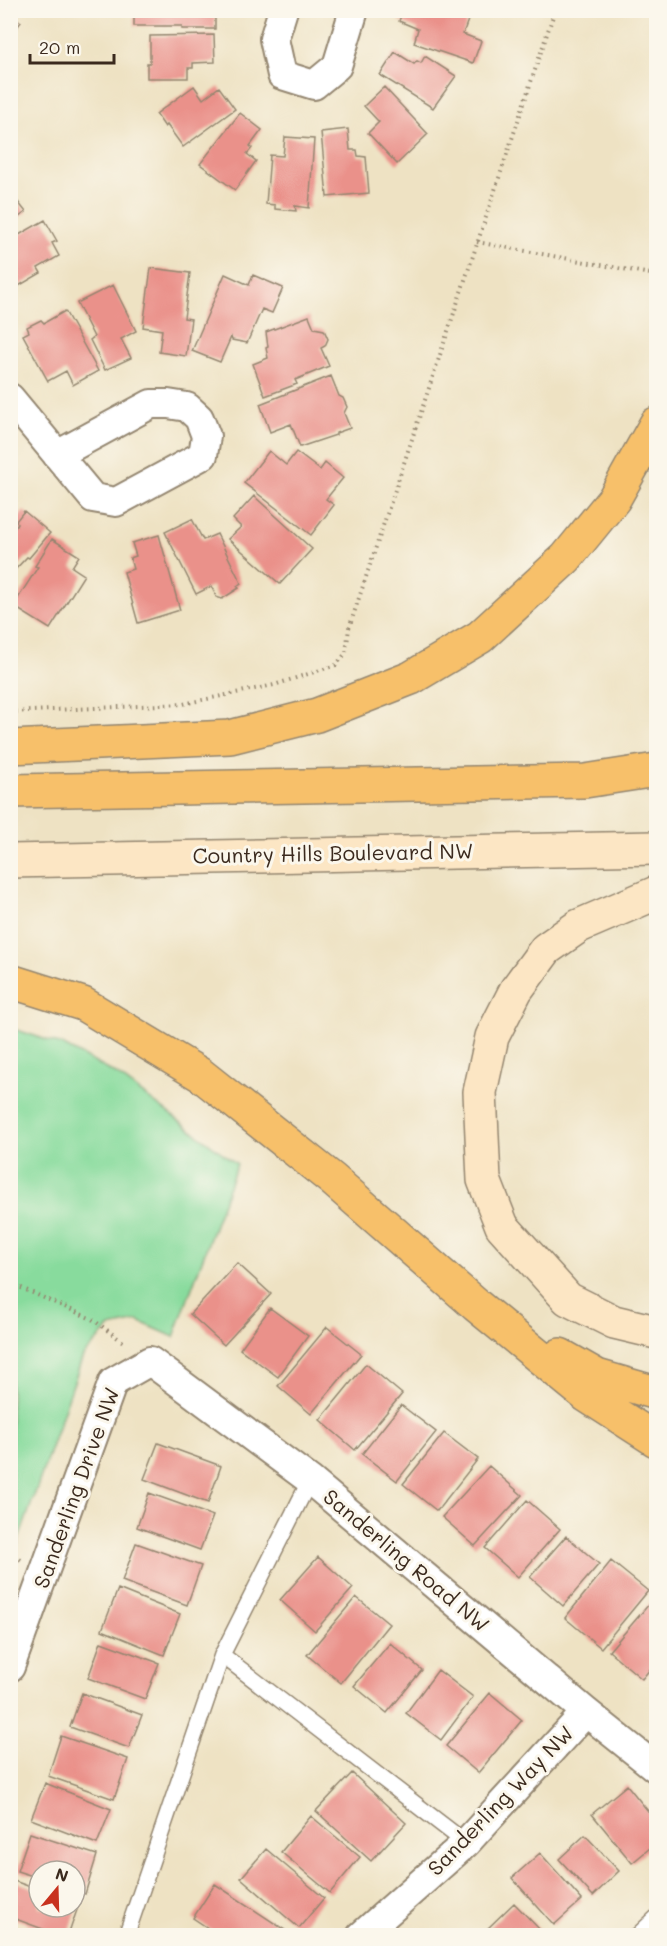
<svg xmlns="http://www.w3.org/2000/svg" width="667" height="1946" viewBox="0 0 667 1946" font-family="Mali,sans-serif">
  <rect width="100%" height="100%" fill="#fbf7ec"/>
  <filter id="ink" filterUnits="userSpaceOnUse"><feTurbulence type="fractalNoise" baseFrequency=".0167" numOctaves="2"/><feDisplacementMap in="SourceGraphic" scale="12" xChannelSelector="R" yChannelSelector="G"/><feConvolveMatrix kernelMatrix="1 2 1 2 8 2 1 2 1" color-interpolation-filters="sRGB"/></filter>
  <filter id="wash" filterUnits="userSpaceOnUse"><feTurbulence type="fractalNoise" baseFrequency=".008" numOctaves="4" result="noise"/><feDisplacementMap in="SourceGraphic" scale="24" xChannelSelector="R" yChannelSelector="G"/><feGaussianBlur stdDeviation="1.35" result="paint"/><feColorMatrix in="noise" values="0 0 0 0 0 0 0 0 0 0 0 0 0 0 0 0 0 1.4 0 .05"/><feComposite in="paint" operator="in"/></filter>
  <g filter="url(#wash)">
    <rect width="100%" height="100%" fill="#eee2c3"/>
    <path fill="#88db9d" stroke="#62825e" stroke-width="1.5" d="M11 1028 62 1045 116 1074 237 1164 174 1337 138 1321 110 1327 83 1356 11 1562Z"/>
    <g id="blocks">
      <path fill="#ea918a" d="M134 10H215V29H182V26H134Z
        M403 10H450L469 17 463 34 481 41 473 63 414 43 418 29 399 21Z
        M10 14 21 22 10 37Z
        M214 35 215 62 193 63V68H188V78H147V63H150V36Z
        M395 52 414 64 417 61 421 63 425 56 456 76 433 108 380 75Z
        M194 86 203 99 219 87 235 109 183 147 167 125 165 127 156 114Z
        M384 87 428 134 397 164 368 133 379 122 364 106Z
        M240 113 262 130 250 146 252 148 247 154 256 161 235 190 200 164Z
        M348 129 350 150H357L358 156 366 157 369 193 327 197 321 132Z
        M285 137 314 139 309 208 295 206 296 211 275 209V205L266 204 270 155 283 156Z
        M10 192 26 212 10 223Z
        M45 220 57 241 52 243 59 256 38 268 41 273 10 291V240Z
        M151 268 190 273 184 318 191 319 186 356 159 352 162 330 143 327Z
        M225 274 249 285 253 275 283 288 272 313 262 309 247 343 232 340 231 337 220 362 192 351Z
        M113 285 136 331 121 339 131 358 105 370 90 340 94 337 77 303Z
        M65 311 98 371 73 385 66 371 48 381 23 335 29 332 27 327 41 320 44 323Z
        M309 316 314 328 324 330 328 339 325 346 321 348 329 366 295 380 297 384 265 396 253 364 268 358 266 348 268 347 266 332Z
        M331 376 339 396 343 398 347 407 344 413 350 428 336 433V435L300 447 291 424 270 432 260 404Z
        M269 451 286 465 296 452 320 470 325 463 343 478 326 499 334 505 311 535 244 483Z
        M254 496 312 549 280 584 228 539 241 527 233 519Z
        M24 511 50 533 29 558 27 557 10 575V533L18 524 16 521Z
        M192 519 203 540 217 534 241 583 237 586 239 588 222 599 216 597 212 586 196 594 165 532Z
        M159 535 180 610 138 623 124 572 133 569 130 558 136 556 132 543Z
        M52 539 79 556 72 567 84 575 50 629 13 606 38 567 35 566Z
        M237 1263 271 1294 224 1345 190 1314Z
        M270 1308 308 1336 278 1377 240 1349Z
        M327 1327 361 1354 311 1414 278 1386Z
        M366 1364 402 1394 355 1450 320 1420Z
        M401 1405 436 1432 397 1481 362 1454Z
        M444 1433 478 1459 437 1511 403 1484Z
        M158 1443 221 1466 208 1503 144 1479Z
        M489 1466 522 1495 475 1546 442 1517Z
        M149 1493 213 1516 200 1550 137 1527Z
        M527 1500 560 1529 518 1577 485 1548Z
        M566 1536 599 1564 563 1606 530 1577Z
        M136 1543 201 1566 187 1605 122 1581Z
        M318 1557 353 1588 315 1631 280 1600Z
        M611 1561 648 1591 601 1648 565 1618Z
        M118 1589 180 1614 164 1655 102 1630Z
        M656 1596V1662L642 1679 609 1651Z
        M356 1597 389 1624 341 1683 307 1655Z
        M101 1642 159 1663 145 1699 88 1678Z
        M390 1643 422 1670 387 1713 354 1686Z
        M438 1670 473 1697 441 1740 406 1713Z
        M82 1693 142 1715 129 1748 70 1727Z
        M490 1693 522 1720 478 1773 446 1746Z
        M61 1736 128 1759 114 1799 48 1776Z
        M352 1773 406 1823 371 1861 316 1811Z
        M45 1783 111 1809 97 1844 31 1819Z
        M627 1785 656 1821V1843L632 1863 592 1814Z
        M311 1816 360 1857 330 1893 281 1852Z
        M30 1833 97 1855 85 1894 75 1890V1871H39V1878L17 1871Z
        M585 1835 619 1871 593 1896 559 1859Z
        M266 1849 324 1898 299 1928 241 1878Z
        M540 1853 582 1900 554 1925 512 1878Z
        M14 1881 39 1890V1907H75V1902L79 1904 68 1936H62L10 1917V1891Z
        M215 1884 294 1936H220L193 1918Z
        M514 1903 546 1936H490L485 1931Z"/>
    </g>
  </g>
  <g filter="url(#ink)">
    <use href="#blocks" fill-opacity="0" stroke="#948670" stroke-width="1.5"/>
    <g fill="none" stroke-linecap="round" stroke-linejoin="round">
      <g stroke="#948670" stroke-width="18">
        <path id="service" d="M222 1655 466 1843
          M126 1936 222 1655 310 1480
          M637 1936 656 1918"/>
      </g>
      <g stroke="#948670" stroke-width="32">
        <path id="minor" d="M283 10 274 39 282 75 314 85 337 66 354 10
          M10 398 93 498 116 502 203 455 206 436 199 418 187 407 168 404H151L57 455
          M10 1667 113 1382 150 1361 310 1480 586 1712 656 1768
          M361 1936 466 1843 586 1712"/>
      </g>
      <g stroke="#948670" stroke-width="36">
        <path id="secondary" d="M10 861 656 848
          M656 893 579 926 546 949 516 990 492 1037 480 1092 484 1180 502 1226 568 1299 614 1322 656 1332"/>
      </g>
      <g stroke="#948670" stroke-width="36">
        <path id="primary" d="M10 747 230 737 317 715 411 678 480 637 566 558 614 499 656 424
          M10 791 585 781 656 770
          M10 981 83 1004 201 1075 332 1179 476 1305 586 1395 656 1440
          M560 1355 597 1376 656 1393"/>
      </g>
      <path stroke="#948670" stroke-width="4" stroke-dasharray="1.5 4.5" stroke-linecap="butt" d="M477 242 656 275
        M10 712 183 704 274 685 336 665 346 653 349 628 555 10
        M10 1283 92 1319 126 1344
        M10 1552 21 1560"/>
      <use href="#service" stroke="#fff" stroke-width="15"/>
      <use href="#minor" stroke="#fff" stroke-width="28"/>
      <use href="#secondary" stroke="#fce6c4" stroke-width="33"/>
      <use href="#primary" stroke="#f7c06b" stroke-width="33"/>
    </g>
  </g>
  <g text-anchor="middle" stroke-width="6" stroke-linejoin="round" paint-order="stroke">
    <g font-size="21" fill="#3b2a1e" stroke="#fbf7ec">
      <text transform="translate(333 854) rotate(-1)" y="7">Country Hills Boulevard NW</text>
      <text transform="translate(77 1488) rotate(-70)" y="7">Sanderling Drive NW</text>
      <text transform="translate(406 1561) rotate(40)" y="7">Sanderling Road NW</text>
      <text transform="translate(501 1801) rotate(-46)" y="7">Sanderling Way NW</text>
    </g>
  </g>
  <rect width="667" height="1946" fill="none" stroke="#fbf7ec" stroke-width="36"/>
  <g transform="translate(57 1889) rotate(19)"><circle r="28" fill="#fbf7ec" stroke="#aea59a" stroke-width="1.5"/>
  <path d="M0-4.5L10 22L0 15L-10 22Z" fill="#c8321e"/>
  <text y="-9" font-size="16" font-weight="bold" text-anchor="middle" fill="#3b2a1e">N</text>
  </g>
  <path d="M30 54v9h84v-9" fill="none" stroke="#3b2a1e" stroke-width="3"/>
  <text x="39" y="54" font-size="18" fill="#3b2a1e" stroke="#fbf7ec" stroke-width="4.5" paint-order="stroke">20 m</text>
</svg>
